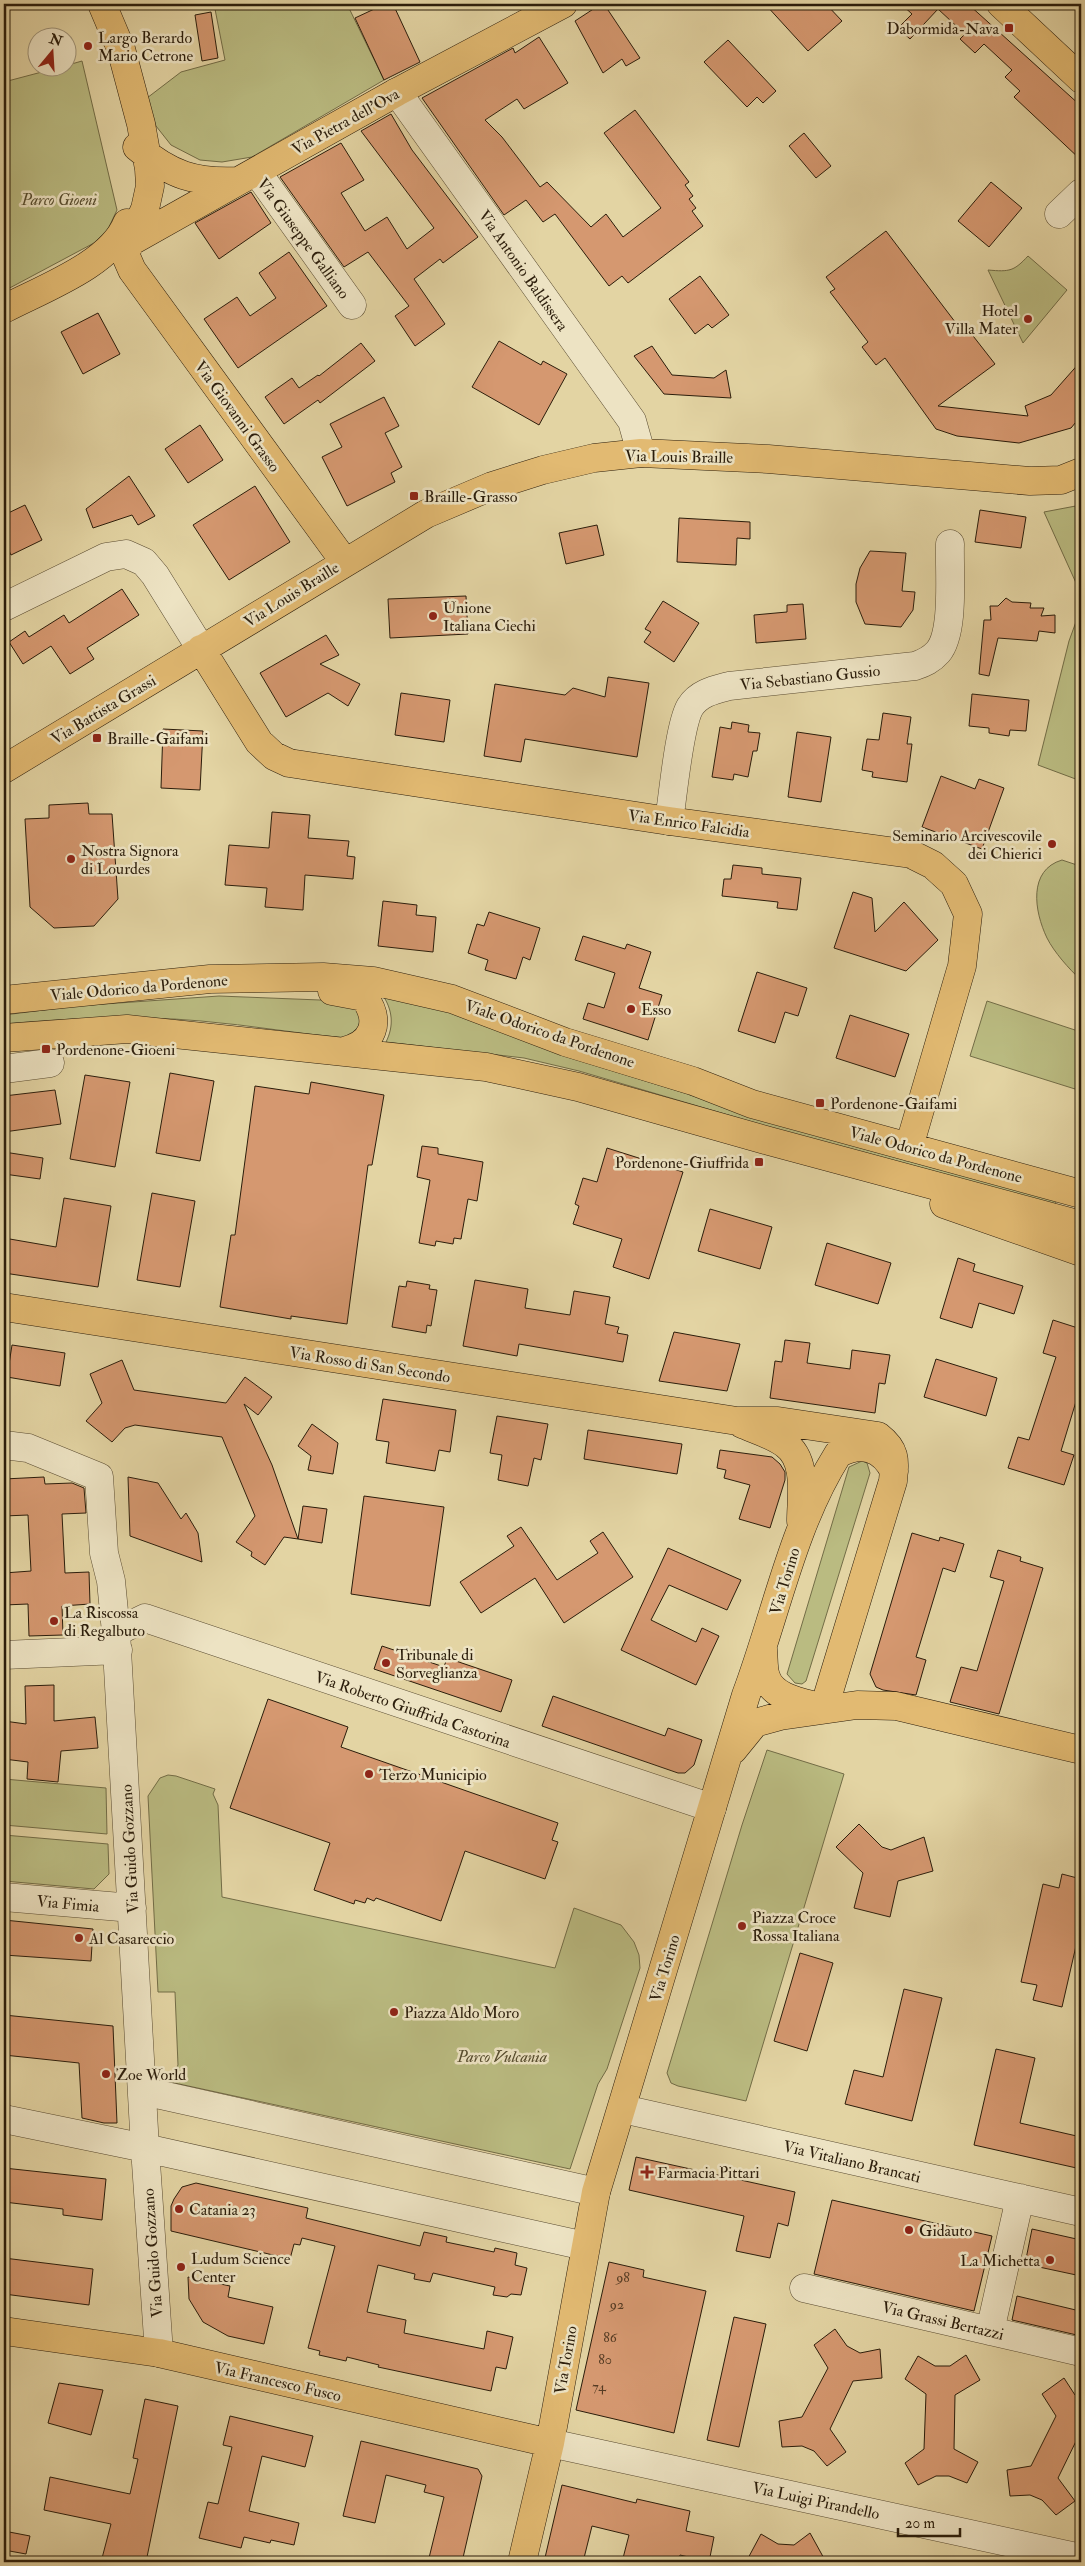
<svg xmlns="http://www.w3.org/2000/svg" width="1085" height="2566" viewBox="0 0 1085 2566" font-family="'IM FELL Double Pica',serif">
  <rect width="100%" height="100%" fill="#e3d4a3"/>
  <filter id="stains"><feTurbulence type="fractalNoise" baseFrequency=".004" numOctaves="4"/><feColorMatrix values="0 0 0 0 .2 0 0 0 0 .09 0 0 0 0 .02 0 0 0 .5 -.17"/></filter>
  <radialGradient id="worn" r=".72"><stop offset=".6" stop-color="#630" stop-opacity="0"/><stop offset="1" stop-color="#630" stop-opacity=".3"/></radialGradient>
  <path fill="#babb81" stroke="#726c46" d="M214 4H347L384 80 252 157 222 162 200 160 171 145 156 126 147 98 181 72 225 60Z
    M82 61 117 210 107 231 94 243 4 291V82L57 68H68V65Z
    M1028 256 1067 290 1023 343 988 270C1010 272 1014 271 1028 256Z
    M1081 505V594L1044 512Z
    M1081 608V781L1038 765 1069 641Z
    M1062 860 1077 865 1081 871V980C1069 969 1054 952 1047 938 1034 911 1028 870 1062 860Z
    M382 994 442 1008 562 1055 806 1131 1056 1201 1055 1206 823 1143 579 1071 524 1058 386 1042C394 1026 393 1010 382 994Z
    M219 996 345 1001 351 1003 365 1021 347 1038C298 1034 250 1025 201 1021 135 1015 69 1018 4 1024V1015L76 1006Z
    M987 1001 1081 1032V1071L1075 1089 970 1056Z
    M862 1461 867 1463 870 1473 806 1681 802 1684 795 1683 787 1674 849 1467Z
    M767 1750 844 1774 746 2101 678 2086 671 2083 667 2073 742 1825Z
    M168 1775 176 1776 215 1789 213 1794 218 1805 222 1897 555 1968 574 1908 621 1925 634 1942 639 1955 640 1968 607 2069 598 2084 570 2169 170 2082 178 2065 175 1992H158L148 1796 160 1778Z
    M4 1779 106 1788 107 1834 4 1825Z
    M4 1835 108 1844 109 1874 94 1889 4 1881Z"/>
  <path fill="#d59870" stroke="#2b1d0b" d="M385 4H393L420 62 384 80 355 18Z
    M601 4H604L640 58 626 66 622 59 603 73 575 21Z
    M765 4H826L842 21 808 51Z
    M901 4H968L1081 106V160L1014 97 1020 91 1005 77 1012 70 984 44 975 53 960 39 965 34 938 9 910 39 898 28 912 14Z
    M211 12 218 58 202 61 195 15Z
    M539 37 568 83 524 109 517 99 485 120 502 137 540 187 547 182 591 227 606 214 623 237 661 208 604 133 635 110 689 182 685 185 693 196 689 199 696 208 692 211 703 226 628 283 622 276 609 286 555 214 543 222 526 200 504 215 422 98 513 48 515 53Z
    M728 40 776 91 763 103 757 97 747 107 704 62Z
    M391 114 412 150 478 237 443 263 440 259 414 279 445 324 415 346 395 316 409 306 368 252 344 267 280 177 341 143 364 180 341 193 365 231 387 217 407 249 434 228 361 131Z
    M804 133 831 166 816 178 789 146Z
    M991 182 1022 208 989 247 958 221Z
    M251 192 271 223 219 259 195 223Z
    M886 231 965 335 970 332 995 364 938 406 1028 416 1025 406 1051 395 1081 361V416L1071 428 1019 443 957 436 936 429 885 358 876 365 862 347 868 342 830 292 835 289 826 277Z
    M289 252 327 306 238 368 204 319 237 297 250 316 276 298 259 273Z
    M700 276 729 315 712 328 708 324 695 334 669 299Z
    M98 313 120 354 83 374 61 332Z
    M499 341 541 365 543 361 567 374 539 425 472 387Z
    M361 343 375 361 320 403 318 400 284 424 265 397 292 378 299 388 318 375 319 376Z
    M652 346 672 375 714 378 726 370 731 398 664 394 634 356Z
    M384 397 399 426 385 433 402 467 391 473 395 482 347 506 322 457 342 447 330 424Z
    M200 425 223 460 188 483 165 449Z
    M129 476 155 516 138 525 132 515 93 528 86 509Z
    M255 486 290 542 229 580 193 525Z
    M25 505 42 540 11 555 4 541V515Z
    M980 510 1026 517 1021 548 975 542Z
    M679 518 750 522V539L737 538 736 565 677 562Z
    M597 525 604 555 566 564 559 533Z
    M870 551 906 553 902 591 915 592 913 610 901 627 865 624 856 602V584L860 568Z
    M122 589 139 615 87 648 94 659 70 674 51 646 23 664 9 642 25 631 29 637 64 615 69 623Z
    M466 596 468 634 390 638 388 599Z
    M1006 598 1012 602 1031 603 1030 608H1044L1041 616 1055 615V633L1039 631 1037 641 998 638 989 676 979 674 984 620H991L990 606H998Z
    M663 601 699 623 674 662 644 642 651 632 645 629Z
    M803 604 806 639 756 643 754 615 787 612V605Z
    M326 635 339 655 320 664 360 684 348 706 328 693 286 717 260 673Z
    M608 677 649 683 637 757 525 739 521 762 484 756 495 684 565 695 573 688 605 697Z
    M401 693 450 700 444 742 395 735Z
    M972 694 1029 700 1026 731 1010 730 1009 736 989 733V728L969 726Z
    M883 713 911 717 907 744H912L907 782 872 777 873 772 862 770 867 739 879 740Z
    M732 722 749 725 748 732 760 733 757 751H753L748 777 734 774 733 780 712 777 720 727 731 729Z
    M163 729 203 731 200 790 161 788Z
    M797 732 831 737 821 802 788 797Z
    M941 776 975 789 979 779 1004 788 982 849 922 827Z
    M88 803 89 814H112L118 899 94 926 54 928 30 907 25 819 49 818V805Z
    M272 812 310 815 308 838 349 841 347 856 355 857 353 879 305 875 303 910 265 907 267 888 225 885 229 845 269 848Z
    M733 865 762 868V874L801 878 797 910 777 908 778 902 722 896 724 879H731Z
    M853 892 872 898 875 932 904 902 938 940 906 971 834 948Z
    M383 901 417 905 416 915 436 917 433 952 378 946Z
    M489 912 540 928 530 960 523 957 516 979 485 970 488 960 468 953 477 924 484 926Z
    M583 936 625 949 627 944 651 952 639 988 662 995 648 1040 583 1019 588 1003 604 1008 615 973 575 960Z
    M757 972 807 988 798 1016 785 1012 775 1043 738 1031Z
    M850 1015 909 1034 895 1077 836 1058Z
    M170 1073 214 1081 200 1161 156 1153Z
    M85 1075 130 1082 115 1167 70 1159Z
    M311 1082 384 1095 372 1165H368L347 1324 291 1316V1319L220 1307 231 1235H235L255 1086 309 1094Z
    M55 1090 61 1124 4 1132V1096Z
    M422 1146 438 1148V1154L483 1162 477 1201 468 1199 461 1239 454 1238 453 1244 436 1241 435 1246 419 1243 430 1180 417 1177Z
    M607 1148 683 1172 649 1279 613 1267 622 1239 573 1224 579 1206 575 1204 583 1178 597 1182Z
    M4 1152 43 1158 40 1179 4 1174Z
    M152 1193 195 1201 180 1287 137 1280Z
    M64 1198 111 1206 98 1287 4 1273V1238L56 1247Z
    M710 1209 772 1227 760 1269 698 1251Z
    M827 1243 891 1263 878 1304 815 1285Z
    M958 1258 975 1264 973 1271 1023 1286 1014 1314 979 1303 972 1328 940 1318Z
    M475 1280 528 1289 525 1308 570 1315 574 1291 610 1297 605 1324 619 1327 617 1333 628 1335 623 1362 519 1344 517 1356 463 1346Z
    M407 1281 430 1285 429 1289 437 1290 431 1326 427 1325 426 1333 392 1327 399 1286 406 1287Z
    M1053 1320 1081 1329V1385L1061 1451 1074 1455 1064 1485 1008 1468 1018 1437 1029 1440 1056 1357 1043 1353Z
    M674 1332 740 1344 727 1391 659 1381Z
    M785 1340 810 1343 807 1363 850 1369 852 1350 890 1355 885 1384 879 1383 875 1413 770 1398 775 1361 782 1362Z
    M12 1345 65 1353 60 1386 7 1377Z
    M936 1359 997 1378 986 1416 924 1397Z
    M122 1360 134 1390 226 1403 245 1377 272 1397 258 1415 244 1404 272 1465 298 1539 284 1537 265 1565 251 1556 252 1552 236 1542 255 1516 222 1437 135 1425 125 1428 112 1442 86 1421 102 1403 90 1374Z
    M383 1399 456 1410 450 1452 439 1450 435 1471 386 1463 389 1442 376 1440Z
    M497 1416 548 1424 541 1460 534 1458 528 1486 498 1480 502 1455 490 1453Z
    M312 1424 338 1443 333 1474 308 1470 311 1456 298 1446Z
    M588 1430 682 1444 677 1474 584 1459Z
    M720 1450 772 1457 780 1464 785 1472V1480L770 1528 739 1519 750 1485 724 1478 726 1470 717 1468Z
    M44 1477 45 1484 72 1483 84 1488 86 1513 62 1514 65 1573 89 1572 90 1604 62 1606 63 1635 29 1636 28 1604 4 1605V1573L31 1571 28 1515 4 1516V1479Z
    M128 1477 158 1483 181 1519 186 1513 198 1533 202 1562 130 1536Z
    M364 1496 444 1507 430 1606 351 1594Z
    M303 1506 327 1509 322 1543 298 1539Z
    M521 1527 557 1580 598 1553 590 1541 603 1532 633 1577 564 1623 535 1578 481 1613 460 1582 514 1546 507 1536Z
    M912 1533 939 1541 940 1537 964 1544 955 1572 943 1568 916 1657 926 1660 916 1695 883 1690 876 1687 870 1674Z
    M668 1548 741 1580 727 1610 669 1585 651 1620 696 1642 702 1628 719 1636 696 1685 621 1650Z
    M998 1550 1021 1557 1020 1561 1043 1568 999 1714 950 1702 961 1667 977 1671 1004 1581 990 1577Z
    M382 1646 444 1667 447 1658 512 1680 501 1712 374 1669Z
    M54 1685V1721L95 1717 98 1748 61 1751 58 1782 27 1779 28 1762 4 1759V1721L26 1724 25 1686Z
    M553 1696 665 1736 668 1728 702 1740 694 1765 685 1773H678L542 1726Z
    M268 1699 348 1727 341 1747 558 1823 552 1840 558 1842 545 1879 465 1851 441 1921 376 1898 374 1901 367 1898 365 1903 355 1900 354 1904 314 1890 330 1843 230 1808Z
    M859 1824 882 1847 891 1850 924 1837 933 1871 898 1881 890 1917 854 1908 863 1873 836 1847Z
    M1062 1874 1081 1879V1924L1062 2007 1033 2000 1037 1985 1021 1982 1043 1884 1059 1888Z
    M4 1920 93 1929 91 1961 4 1955Z
    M800 1953 833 1963 807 2051 774 2041Z
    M904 1989 942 1998 912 2121 845 2104 854 2070 883 2077Z
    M4 2015 113 2026 117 2123H104L82 2118 79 2063 4 2055Z
    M996 2049 1035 2058 1020 2123 1081 2137V2169L974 2145Z
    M636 2157 795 2192 788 2226 778 2223 770 2258 736 2251 744 2216 629 2190Z
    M4 2168 106 2179 102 2220 63 2215V2209L4 2202Z
    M196 2183 308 2208 306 2218 420 2246 424 2232 447 2237 446 2242 494 2252 495 2248 517 2253 515 2265 527 2268 521 2295 511 2294 507 2297 493 2295 495 2287 433 2273 430 2282 414 2279 415 2274 378 2265 367 2312 406 2320 404 2333 484 2349 487 2331 513 2337 506 2369 496 2367 491 2391 378 2367 379 2365 347 2357 346 2361 319 2355 320 2351 308 2348 335 2246 302 2238 300 2245 294 2244 290 2259 171 2231V2206L174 2199 182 2187Z
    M832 2200 992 2236 974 2311 814 2274Z
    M1032 2229 1081 2240V2276L1025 2264Z
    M4 2258 93 2269 89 2305 4 2294Z
    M609 2262 644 2270 643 2277 706 2291 674 2433 576 2410Z
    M188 2277 230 2286 228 2297 273 2307 264 2344 228 2336 203 2322 189 2299Z
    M1017 2296 1080 2311 1078 2318H1081V2336L1012 2320Z
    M734 2317 766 2324 739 2447 707 2440Z
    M835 2329 847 2346 860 2353 880 2349 882 2378 853 2381 830 2429 846 2452 827 2466 814 2451 802 2446 782 2447 779 2421 802 2417 828 2368 814 2345Z
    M966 2355 980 2380 955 2395 954 2449 978 2462 967 2483 949 2476H936L918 2485 905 2463 924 2449 926 2394 905 2379 918 2356 935 2366H950Z
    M1064 2378 1075 2395 1081 2398V2431L1058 2478 1075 2501 1056 2515 1042 2500 1030 2495 1010 2496 1007 2470 1031 2466 1056 2416 1042 2394Z
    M59 2383 103 2390 91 2435 48 2423Z
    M145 2399 178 2406 146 2562H101L111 2524 44 2510 50 2477 130 2494 138 2459 133 2458Z
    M230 2416 313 2436 305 2467 262 2456 249 2511 299 2523 294 2545 271 2540 270 2543 244 2537 241 2548 199 2538 208 2502 218 2504 232 2447 223 2445Z
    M361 2441 478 2469 482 2476 462 2562H428L444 2497 424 2492 426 2485 386 2475 375 2523 343 2516Z
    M562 2485 636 2503 637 2499 690 2511 686 2531 714 2537 709 2562 680 2555 678 2562H622L629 2535 592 2526 583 2562H544Z
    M4 2531 30 2536 26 2554 4 2550Z
    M810 2533 826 2562H746L761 2534 778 2544 794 2545Z"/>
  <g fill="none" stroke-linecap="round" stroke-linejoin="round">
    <g stroke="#594b31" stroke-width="29">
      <path id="minor" d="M397 92 632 421 641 453
        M257 172 352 305
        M1059 214 1081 193
        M4 607 106 557 126 554 144 562 155 575 201 649
        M669 821C673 796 679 726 690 707 699 693 714 690 729 686L915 666C924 663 931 660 938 652 955 632 949 572 950 544
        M4 1069 50 1063
        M4 1445 28 1448 99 1477 104 1553 111 1581 116 1632 145 2148 159 2353
        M116 1632 145 1618 712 1808
        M4 1655 118 1650
        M4 1897 132 1908
        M143 2091 596 2192
        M623 2109 1081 2212
        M4 2119 145 2148 585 2246
        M804 2288 1081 2352
        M990 2331 1020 2198
        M550 2443 1081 2558"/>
    </g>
    <g stroke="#2b1d0b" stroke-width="29">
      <path id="major" d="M102 4 121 49 141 124 149 169 150 186 145 209 125 254 132 270 344 561
        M1001 4 1081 79
        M137 147C171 175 194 183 238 181
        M130 242 397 92 563 4
        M4 309C42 289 111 264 127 223
        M201 649 259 742 274 756 289 763 669 821 911 854 933 865 954 884 968 914 962 966 909 1147
        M4 769 426 514 492 486 543 470 594 458 641 453 768 459 1030 481 1061 480 1081 472
        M332 991 364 997C382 1022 373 1044 344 1051
        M4 1000 210 979 323 977 373 981 452 999 565 1042 693 1081 752 1104 1081 1194
        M4 1038 127 1029 486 1067 578 1087 769 1141 1081 1225
        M944 1204 1081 1252
        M4 1307 737 1421H778L878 1436C896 1450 895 1459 893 1481L824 1708
        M742 1424C756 1430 773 1435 785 1444 808 1460 801 1497 801 1521
        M763 1649C764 1658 763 1669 766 1677 773 1698 801 1702 820 1707
        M733 1750 755 1723 780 1716 857 1705 896 1706 1081 1750
        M4 2331 159 2353 550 2443
        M522 2562 550 2443 596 2192 746 1695C776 1615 792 1527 838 1454 861 1441 882 1447 894 1471"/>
    </g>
    <use href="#minor" stroke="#ede3c3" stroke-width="28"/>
    <use href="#major" stroke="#e2ba72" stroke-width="28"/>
  </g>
  <g fill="#8f2418" stroke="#ede3c3" stroke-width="2">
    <rect x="1004" y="23" width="10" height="10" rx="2.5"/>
    <circle cx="88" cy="46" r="5"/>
    <circle cx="1028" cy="319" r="5"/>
    <rect x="409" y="491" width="10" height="10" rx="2.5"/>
    <circle cx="433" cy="616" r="5"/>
    <rect x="92" y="733" width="10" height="10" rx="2.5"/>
    <circle cx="1052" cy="844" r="5"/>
    <circle cx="71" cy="859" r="5"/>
    <circle cx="631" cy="1009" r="5"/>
    <rect x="41" y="1044" width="10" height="10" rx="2.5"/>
    <rect x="815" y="1098" width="10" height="10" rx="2.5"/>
    <rect x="754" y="1157" width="10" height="10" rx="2.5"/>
    <circle cx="54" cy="1621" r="5"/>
    <circle cx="386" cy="1663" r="5"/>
    <circle cx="369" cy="1774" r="5"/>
    <circle cx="742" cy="1926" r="5"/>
    <circle cx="79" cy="1938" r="5"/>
    <circle cx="394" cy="2012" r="5"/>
    <circle cx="106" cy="2074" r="5"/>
    <path d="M644.5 2164.5h5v5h5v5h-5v5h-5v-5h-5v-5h5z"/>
    <circle cx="179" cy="2209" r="5"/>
    <circle cx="909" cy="2230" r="5"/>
    <circle cx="1050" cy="2260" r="5"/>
    <circle cx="181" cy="2267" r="5"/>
  </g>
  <g text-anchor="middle" stroke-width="5" stroke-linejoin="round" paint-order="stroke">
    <g font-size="14" fill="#563c24">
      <text x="623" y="2282">98</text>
      <text x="617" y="2309">92</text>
      <text x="610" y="2342">86</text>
      <text x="605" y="2364">80</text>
      <text x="599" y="2391">74</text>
    </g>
    <g font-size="16" fill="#2b1d0b" stroke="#ede3c3" text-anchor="start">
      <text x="999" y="34" text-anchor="end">Dabormida-Nava</text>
      <text x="98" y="43">Largo Berardo<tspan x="98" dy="18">Mario Cetrone</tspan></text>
      <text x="1018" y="316" text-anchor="end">Hotel<tspan x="1018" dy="18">Villa Mater</tspan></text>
      <text x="424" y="502">Braille-Grasso</text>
      <text x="443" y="613">Unione<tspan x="443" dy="18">Italiana Ciechi</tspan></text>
      <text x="107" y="744">Braille-Gaifami</text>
      <text x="1042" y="841" text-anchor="end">Seminario Arcivescovile<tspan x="1042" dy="18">dei Chierici</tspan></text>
      <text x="81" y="856">Nostra Signora<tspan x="81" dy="18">di Lourdes</tspan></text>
      <text x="641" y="1015">Esso</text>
      <text x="56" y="1055">Pordenone-Gioeni</text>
      <text x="830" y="1109">Pordenone-Gaifami</text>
      <text x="749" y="1168" text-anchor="end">Pordenone-Giuffrida</text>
      <text x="64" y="1618">La Riscossa<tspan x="64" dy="18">di Regalbuto</tspan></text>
      <text x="396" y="1660">Tribunale di<tspan x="396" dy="18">Sorveglianza</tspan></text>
      <text x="379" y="1780">Terzo Municipio</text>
      <text x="752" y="1923">Piazza Croce<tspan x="752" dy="18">Rossa Italiana</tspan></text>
      <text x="89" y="1944">Al Casareccio</text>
      <text x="404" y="2018">Piazza Aldo Moro</text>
      <text x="116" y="2080">Zoe World</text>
      <text x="657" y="2178">Farmacia Pittari</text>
      <text x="189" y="2215">Catania 23</text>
      <text x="919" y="2236">Gidauto</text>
      <text x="191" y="2264">Ludum Science<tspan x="191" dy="18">Center</tspan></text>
      <text x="1040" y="2266" text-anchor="end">La Michetta</text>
    </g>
    <g font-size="16" fill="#2b1d0b" stroke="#ede3c3">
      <text transform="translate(345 121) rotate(-29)" y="6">Via Pietra dell'Ova</text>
      <text transform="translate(304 238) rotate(54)" y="6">Via Giuseppe Galliano</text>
      <text transform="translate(524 270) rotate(55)" y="6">Via Antonio Baldissera</text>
      <text transform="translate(238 416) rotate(54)" y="6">Via Giovanni Grasso</text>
      <text transform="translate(679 456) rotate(1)" y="6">Via Louis Braille</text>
      <text transform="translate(291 594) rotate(-32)" y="6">Via Louis Braille</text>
      <text transform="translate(810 677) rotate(-6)" y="6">Via Sebastiano Gussio</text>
      <text transform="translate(103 709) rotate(-31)" y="6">Via Battista Grassi</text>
      <text transform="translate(689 823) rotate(8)" y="6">Via Enrico Falcidia</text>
      <text transform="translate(139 987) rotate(-5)" y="6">Viale Odorico da Pordenone</text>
      <text transform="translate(550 1033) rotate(19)" y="6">Viale Odorico da Pordenone</text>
      <text transform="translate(936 1154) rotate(15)" y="6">Viale Odorico da Pordenone</text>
      <text transform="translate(370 1364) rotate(9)" y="6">Via Rosso di San Secondo</text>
      <text transform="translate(784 1581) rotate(-73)" y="6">Via Torino</text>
      <text transform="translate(413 1709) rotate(19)" y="6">Via Roberto Giuffrida Castorina</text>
      <text transform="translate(129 1849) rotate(-93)" y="6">Via Guido Gozzano</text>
      <text transform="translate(68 1903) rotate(5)" y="6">Via Fimia</text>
      <text transform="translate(664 1968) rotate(-73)" y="6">Via Torino</text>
      <text transform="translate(852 2161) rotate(13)" y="6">Via Vitaliano Brancati</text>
      <text transform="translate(152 2253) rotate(-94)" y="6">Via Guido Gozzano</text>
      <text transform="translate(943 2320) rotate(13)" y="6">Via Grassi Bertazzi</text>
      <text transform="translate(565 2360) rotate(-80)" y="6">Via Torino</text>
      <text transform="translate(278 2381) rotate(13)" y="6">Via Francesco Fusco</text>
      <text transform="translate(816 2500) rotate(12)" y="6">Via Luigi Pirandello</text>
    </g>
    <g font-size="16" font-style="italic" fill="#564c2e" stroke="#ede3c3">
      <text x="59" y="205">Parco Gioeni</text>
      <text x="502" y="2062">Parco Vulcania</text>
    </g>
  </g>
  <rect width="1085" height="2566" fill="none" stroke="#e3d4a3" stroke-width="20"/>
  <rect x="5" y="5" width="1075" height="2556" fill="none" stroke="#2b1d0b" stroke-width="2.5"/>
  <rect x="10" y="10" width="1065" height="2546" fill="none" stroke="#2b1d0b"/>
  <g transform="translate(52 52) rotate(18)"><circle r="24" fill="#ede3c3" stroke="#9f9479"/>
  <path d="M0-4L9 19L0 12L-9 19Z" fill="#8f2418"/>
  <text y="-8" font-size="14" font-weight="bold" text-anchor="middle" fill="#2b1d0b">N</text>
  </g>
  <path d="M898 2528v8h62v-8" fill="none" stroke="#2b1d0b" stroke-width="2.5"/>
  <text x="905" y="2528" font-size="15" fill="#2b1d0b" stroke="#ede3c3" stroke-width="4" paint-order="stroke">20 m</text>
  <rect width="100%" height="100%" filter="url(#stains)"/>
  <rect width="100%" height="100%" fill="url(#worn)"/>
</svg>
